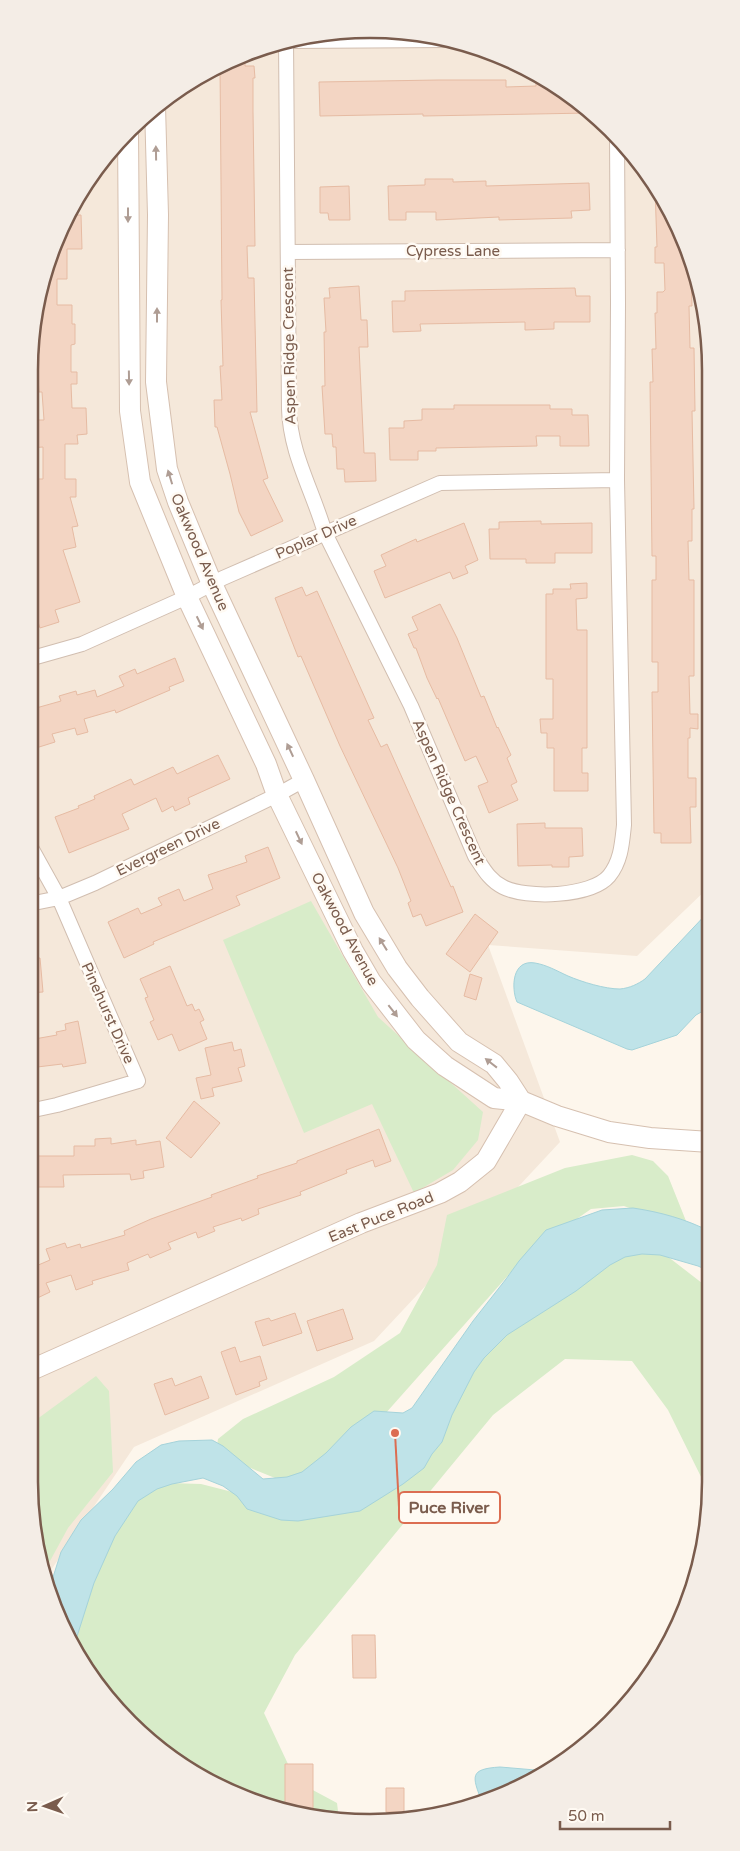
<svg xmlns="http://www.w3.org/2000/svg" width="740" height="1851" font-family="'Varela Round',sans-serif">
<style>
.residential{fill:#f5e8da}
.green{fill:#d8ecc9}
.water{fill:#bfe3e8;stroke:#a5d3da}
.building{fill:#f3d5c3;stroke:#e6bba3}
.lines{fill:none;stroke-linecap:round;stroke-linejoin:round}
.street-casing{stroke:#d1beb0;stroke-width:16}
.secondary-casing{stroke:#d6c0b0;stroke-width:22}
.street{stroke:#fff;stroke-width:14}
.secondary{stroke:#fff;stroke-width:20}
.oneway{fill:#af9d94}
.labels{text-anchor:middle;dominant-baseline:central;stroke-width:5;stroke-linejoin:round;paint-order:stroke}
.street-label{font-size:15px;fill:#7a5c4d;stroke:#fffaf3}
.rim{fill:none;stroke:#7a5c4d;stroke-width:2.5}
.leader{fill:none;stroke:#dc6d51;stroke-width:2}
.callout-dot{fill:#dc6d51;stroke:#fffaf3;stroke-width:2}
.callout{fill:#fffaf3;stroke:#dc6d51;stroke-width:2}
.callout-label{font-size:16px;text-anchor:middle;font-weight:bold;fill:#7a5c4d}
</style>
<rect width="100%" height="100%" fill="#fdf6ec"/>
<!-- residential -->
<path class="residential" d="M347 30 414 32 479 47 560 86 627 145 676 219 708 325 710 886 637 956 488 945 560 1142 374 1341 134 1447 45 1579 29 1481V370L47 261 74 200 113 145 162 99 219 64 281 40Z"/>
<!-- green -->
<path class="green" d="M311 901 378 1017 483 1112 478 1140 453 1170 414 1193 372 1104 304 1133 223 940Z
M632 1155 653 1161 668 1176 690 1231 624 1206 591 1209 528 1253 377 1423 299 1480 275 1478 216 1454 218 1439 243 1419 334 1377 400 1333 437 1265 447 1215 565 1168Z
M645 1239 711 1290V1481L709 1493 668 1410 632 1361 565 1359 493 1415 295 1655 264 1713 296 1781 337 1803 339 1819H325L261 1804 200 1777 113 1706 74 1651 64 1628 129 1494 170 1483 201 1484 311 1512 475 1356Z
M96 1376 109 1391 113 1472 68 1528 44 1572 29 1481V1425Z"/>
<!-- water -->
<path class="water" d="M710 910V1007L696 1015 677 1035 632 1050 627 1049 517 1002C511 988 512 959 535 963 547 965 557 971 568 976 582 982 605 989 620 989 630 988 638 984 645 979Z
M633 1208C660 1212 686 1219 711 1232V1272L698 1266 660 1255 642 1254 625 1257 610 1265 576 1291 507 1335 484 1358 474 1372 452 1415 442 1442 432 1454 424 1468 403 1484 360 1511 298 1521 281 1520 247 1509 237 1496 223 1486 203 1478 172 1484 157 1489 138 1501 115 1536 94 1583 73 1649 48 1593 61 1552 81 1520 113 1489 136 1462 161 1445 179 1441 212 1440 223 1446 263 1479 287 1477 302 1472 326 1453 351 1427 374 1411 403 1413 412 1408 473 1321 506 1279 519 1261 546 1230 602 1210Z
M500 1767 547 1771 501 1796 482 1802C472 1776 469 1769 500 1767Z"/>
<!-- building -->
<path class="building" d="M245 54V66H254L255 78H253V112L255 246H247L248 278H254L257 412H250L268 478 263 480 283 521 251 536 239 512 230 474 217 427H215L214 400H222L220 366H223L221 300H222L220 64Z
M438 80H506V87L536 86V80H546L560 86 590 113 423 116V114L320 116 319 82Z
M425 179H453V182L486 181V186L589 183 590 210 571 211 572 218 499 220V217L436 220V212H406V220H389L388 186 425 185Z
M349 186 350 220H329L328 213H320V187Z
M655 188 676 219 691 270 692 306H689L690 348H694L695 411H692L694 509H692V541H688L689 580H694V676H689L690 714H698V729L690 728V738H688V778H696V807H690L691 843H661V833H654L652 692H658V662H652V580H656V556H652L650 382H653L652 349H656L655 313H657V292H663L665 290 664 263H655V247H657Z
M77 196V215H81L82 249H67V279H57V305H72V324H75V344L71 345V372H77V384H71L72 408H86L87 434 77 435 78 444H65V479H76V497H70L78 526 72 527 76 547 63 550 80 602 55 610 59 622 40 628 32 603 38 601 29 574 37 571 29 535 38 532 29 497V479H43V447L29 448V420H44L42 392H39L38 378H29V370L31 353H39V330H35L47 261Z
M359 286 361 320H367L368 347H359L364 453H375L376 481 345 482 344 469H337L336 447H333L332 434H325L322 386H325L324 332H326L324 298H330L329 288Z
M575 288 576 296H590V322H554V329L525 330V322L420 324 421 331 393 332 392 301H405V291Z
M454 405H550V409H572V415H588L589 446H560V436H536L537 446 436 448V451H418V460H390L389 428H404V421L422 420V409H454Z
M541 521V524L592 523V553H555V563H526V559H490L489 529H499V522Z
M464 523 478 560 465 566 468 573 453 579 450 572 385 598 374 571 386 566 381 555 416 539 417 542Z
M587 583V598L576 599 577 630H587V748H582V773H588V791H554V748H547V733H541L540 719H553V679H546V594H553V589H571L570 584Z
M302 587 306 596 317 591 374 718 368 720 381 747 387 744 451 887 453 886 463 912 426 926 421 914 413 917 408 903 411 901 398 868 340 746 301 656 298 657 275 598Z
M440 604 457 638 481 697 484 696 497 728 498 727 511 755 507 758 517 782 511 785 518 800 489 813 478 786 488 782 476 756 465 761 438 698 437 699 427 678 416 648H414L408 634 418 630 412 617Z
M175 658 184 681 169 687 170 690 116 713 115 710 84 719 88 732 77 735 75 728 52 734 55 742 36 748 29 723V710L61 701 59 696 76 691 77 695 95 690 97 697 124 686 119 676 135 669 137 674Z
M218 755 230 779 188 798 190 804 175 811 173 806 162 812 156 798 122 814 129 829 69 853 55 817 79 808 78 806 95 799 94 796 131 779 134 785 173 767 177 774Z
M545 823V828H582L583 856 569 857V867H552V865L518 866 517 824Z
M268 847 280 878 236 896 240 905 153 942 154 944 124 958 108 922 138 908 141 914 162 905 158 898 179 889 184 901 213 889 208 875 247 862 245 856Z
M475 914 498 932 470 972 446 954Z
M40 958 43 992 29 993V959Z
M170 966 187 1006 192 1004 195 1011 199 1009 204 1020 200 1022 207 1039 179 1051 172 1034 158 1040 150 1022 154 1020 145 998 148 997 140 979Z
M470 974 482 978 476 1000 464 996Z
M78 1021 86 1063 63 1067 62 1064 29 1068V1040L57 1035 56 1032 66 1030 65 1024Z
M232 1042 234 1051 241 1049 245 1066 238 1068 242 1081 212 1088 214 1096 201 1099 196 1078 211 1075 205 1048Z
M194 1101 220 1123 191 1158 166 1138Z
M379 1129 391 1161 375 1167 373 1160 346 1170 347 1173 300 1192 301 1195 258 1209 259 1214 242 1221 241 1218 213 1227 215 1231 198 1238 196 1232 168 1243 171 1249 150 1258 148 1254 127 1263 129 1270 92 1281 93 1284 76 1290 71 1275 46 1283 50 1292 29 1302V1269L50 1260 46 1249 65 1243 67 1248 80 1244 81 1248 125 1235 124 1231 151 1219 212 1197 211 1195 258 1178 257 1176 297 1163V1161Z
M111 1138V1144L136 1140V1145L160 1141 164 1167 143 1171 144 1178 131 1180 130 1174 63 1175 64 1187H29V1156H74V1146H95V1139Z
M343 1309 353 1339 317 1351 307 1321Z
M295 1313 302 1333 263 1346 255 1322 269 1318 271 1321Z
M235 1347 240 1362 260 1356 267 1379 259 1382 260 1386 236 1395 221 1352Z
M201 1376 209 1398 165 1415 154 1384 172 1378 175 1386Z
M352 1635H375L376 1678H353Z
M285 1764H313V1813H298L285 1810Z
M386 1788H404V1812H386Z"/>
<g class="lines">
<defs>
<path id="street" d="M286 40 289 409C290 453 313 491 325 533L411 706 475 856C483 868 489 880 503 887 526 899 591 897 609 876 621 861 622 844 624 825L617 480 618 303 617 136
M286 41 450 40
M288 252 618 250
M29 659 82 644 187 597 223 578 440 483 617 480
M29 844 59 898 138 1081 57 1105 29 1111
M29 904 59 898 95 883 277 795 304 780"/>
<path id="secondary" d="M155 106 158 215 156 382 167 469 178 502 212 584 304 780 364 913 397 968 420 998 459 1042 494 1064 508 1081 521 1101
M128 131 130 411 140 482 187 597 266 764 277 795 353 951 371 982 416 1040 445 1066 494 1098 521 1101 557 1116 609 1132 650 1138 710 1142
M29 1371 361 1223 440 1193 460 1182 486 1161 521 1101"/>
</defs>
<!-- street casing -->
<use href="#street" class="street-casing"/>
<!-- secondary casing -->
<use href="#secondary" class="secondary-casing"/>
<!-- street -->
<use href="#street" class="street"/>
<!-- secondary -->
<use href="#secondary" class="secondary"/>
</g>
<!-- one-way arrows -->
<defs><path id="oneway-solid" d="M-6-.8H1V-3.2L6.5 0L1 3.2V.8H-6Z" transform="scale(1.25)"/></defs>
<g class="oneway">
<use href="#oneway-solid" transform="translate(156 153) rotate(-91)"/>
<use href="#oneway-solid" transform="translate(128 215) rotate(90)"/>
<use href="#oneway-solid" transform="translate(157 315) rotate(-90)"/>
<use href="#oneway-solid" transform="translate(129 378) rotate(89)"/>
<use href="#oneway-solid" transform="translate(170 477) rotate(-107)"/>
<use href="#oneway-solid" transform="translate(200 623) rotate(64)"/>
<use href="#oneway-solid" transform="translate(290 750) rotate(-115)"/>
<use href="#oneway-solid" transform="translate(299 838) rotate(65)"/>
<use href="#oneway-solid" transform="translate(383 944) rotate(-122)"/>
<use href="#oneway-solid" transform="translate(393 1011) rotate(52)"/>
<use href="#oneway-solid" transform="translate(491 1063) rotate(-142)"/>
</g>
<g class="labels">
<!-- street labels -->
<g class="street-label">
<text x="453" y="251">Cypress Lane</text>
<text transform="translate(289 346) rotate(-91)">Aspen Ridge Crescent</text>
<text transform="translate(316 537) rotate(-24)">Poplar Drive</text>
<text transform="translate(200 552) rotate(67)">Oakwood Avenue</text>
<text transform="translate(449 792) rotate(66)">Aspen Ridge Crescent</text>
<text transform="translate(168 847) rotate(-26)">Evergreen Drive</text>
<text transform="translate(345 929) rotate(62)">Oakwood Avenue</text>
<text transform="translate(108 1013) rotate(66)">Pinehurst Drive</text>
<text transform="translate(381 1217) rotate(-22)">East Puce Road</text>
</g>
</g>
<!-- crop -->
<path d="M0 0H740V1851H0ZM370 38H370A332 332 0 0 1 702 370V1482A332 332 0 0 1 370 1814H370A332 332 0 0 1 38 1482V370A332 332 0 0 1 370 38Z" fill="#f4ede6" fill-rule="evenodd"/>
<path class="rim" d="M370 38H370A332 332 0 0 1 702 370V1482A332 332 0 0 1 370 1814H370A332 332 0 0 1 38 1482V370A332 332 0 0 1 370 38Z"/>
<!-- callouts -->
<path class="leader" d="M395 1433L399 1507"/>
<circle class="callout-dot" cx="395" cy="1433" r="5"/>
<rect class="callout" x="399" y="1492" width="101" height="31" rx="5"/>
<g class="callout-label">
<text x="449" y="1513">Puce River</text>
</g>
<!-- north arrow -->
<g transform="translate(45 1806) rotate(268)" stroke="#fffaf3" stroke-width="4" paint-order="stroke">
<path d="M0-4L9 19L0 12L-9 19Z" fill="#7a5c4d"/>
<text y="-8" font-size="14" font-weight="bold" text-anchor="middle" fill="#7a5c4d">N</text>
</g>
<!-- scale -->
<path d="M560 1821v8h110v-8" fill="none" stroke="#7a5c4d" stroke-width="2.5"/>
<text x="568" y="1821" font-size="15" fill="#7a5c4d" stroke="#fffaf3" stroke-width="4" paint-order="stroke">50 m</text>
</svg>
